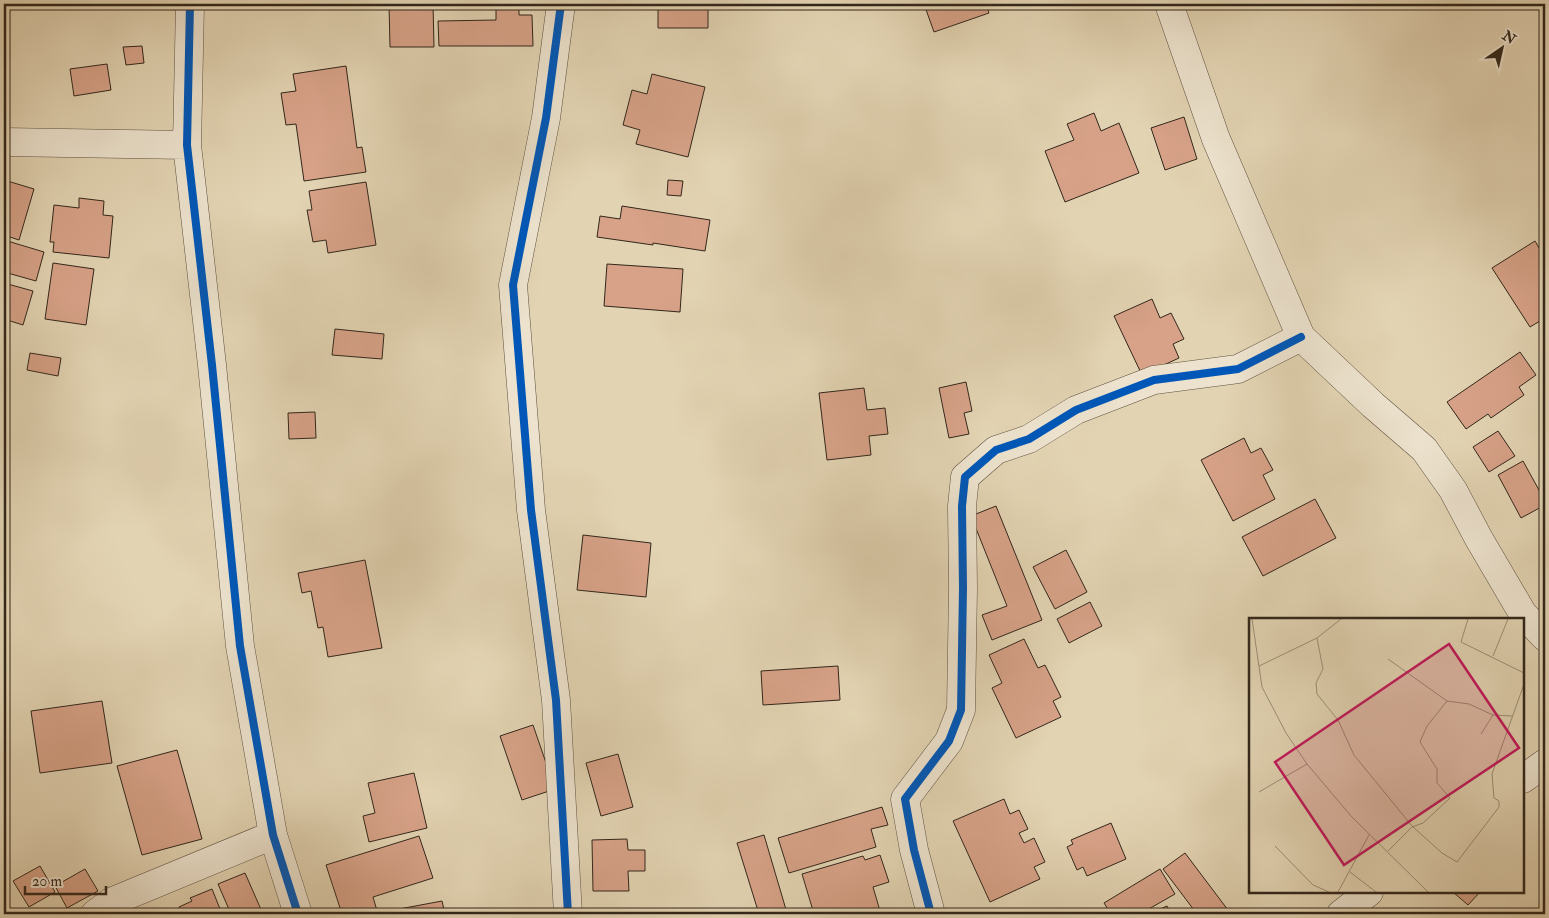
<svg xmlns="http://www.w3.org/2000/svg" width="1549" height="918" font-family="'IM FELL Double Pica',serif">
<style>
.building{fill:#d7a288;stroke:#32271b}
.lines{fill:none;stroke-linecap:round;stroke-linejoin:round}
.minor-casing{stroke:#5e5241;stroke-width:29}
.minor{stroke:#ece2cd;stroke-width:28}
.cycleway-casing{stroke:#ece2cd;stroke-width:11}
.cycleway{stroke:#0057b8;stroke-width:8}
.inset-road{fill:none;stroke:#9c8e76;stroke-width:1}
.view{fill:#c2185b;fill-opacity:0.15;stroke:#c2185b;stroke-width:2.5}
.inset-edge{fill:none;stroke:#32271b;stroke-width:2.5}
</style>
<rect width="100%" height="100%" fill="#e2d3b2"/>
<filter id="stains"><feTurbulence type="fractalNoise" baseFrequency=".004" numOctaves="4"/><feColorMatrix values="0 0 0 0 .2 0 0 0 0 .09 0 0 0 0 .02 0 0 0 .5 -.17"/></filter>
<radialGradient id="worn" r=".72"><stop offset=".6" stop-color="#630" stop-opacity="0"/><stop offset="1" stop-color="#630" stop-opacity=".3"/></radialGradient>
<!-- building -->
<path class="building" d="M389 4H433L434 47H390Z
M654 4H708V28H658V9H654Z
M924 4H986L989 13 934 32Z
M496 7H519V15H532L533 46H439L438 21 496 20Z
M142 46 144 63 126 65 123 47Z
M107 64 111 90 74 96 70 69Z
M346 66 357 148 362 147 366 172 304 181 296 124 286 125 281 93 296 91 293 74Z
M652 74 705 87 688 157 636 144 640 130 623 125 632 90 647 94Z
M1094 113 1101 131 1119 123 1139 173 1065 202 1045 151 1074 140 1067 124Z
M1184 117 1197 159 1165 170 1151 128Z
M4 180 34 189 19 240 4 235Z
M668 180 683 181 681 196 667 195Z
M366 182 376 245 328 253 326 240 313 242 307 210H312L309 191Z
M79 198 104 201 103 215 113 216 109 258 53 252 54 242H50L54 205 79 208Z
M622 206 710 220 705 251 653 243V245L597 237 600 216 620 219Z
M4 240 44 252 36 281 4 272Z
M1535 241 1545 258V318L1530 327 1492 268Z
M53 263 94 269 86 325 45 319Z
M607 264 683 269 680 312 604 306Z
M4 283 33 291 23 325 4 319Z
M1152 299 1160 318 1171 313 1184 339 1173 344 1179 358 1142 375 1114 316Z
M335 329 384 334 382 359 332 355Z
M1520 352 1536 375 1519 387 1524 395 1491 418 1488 414 1466 429 1447 402Z
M30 353 61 358 58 376 27 370Z
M966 382 972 411 964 413 969 434 949 438 939 388Z
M864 388 867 410 885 408 888 434 869 436 871 455 827 460 819 393Z
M315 412 316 438 289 439 288 413Z
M1498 431 1515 456 1489 472 1473 447Z
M1244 438 1251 453 1261 448 1273 470 1263 475 1275 499 1233 521 1201 460Z
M1523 461 1545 501V505L1521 518 1498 475Z
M1315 499 1336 538 1263 576 1242 537Z
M996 506 1042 620 992 640 982 615 1007 606 971 516Z
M583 535 651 543 646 597 577 590Z
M1066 550 1087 592 1055 609 1033 567Z
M365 560 382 648 328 657 323 627 318 628 311 591 302 593 298 573Z
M1090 602 1102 626 1069 643 1057 619Z
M1024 639 1038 668 1045 665 1061 697 1053 701 1061 717 1016 738 992 688 1002 683 989 655Z
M838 666 840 700 763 705 761 671Z
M102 701 112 763 40 773 31 711Z
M533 725 555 789 522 800 500 736Z
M177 750 202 839 142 855 117 766Z
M618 754 633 807 601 816 586 763Z
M414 773 427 828 369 842 363 816 375 813 368 783Z
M1004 799 1010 814 1019 810 1028 829 1019 833 1024 843 1034 838 1045 862 1034 867 1040 879 990 902 953 821Z
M882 807 888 825 871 829 876 847 789 873 778 838Z
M1111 823 1126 859 1087 876 1083 867 1077 870 1067 847 1073 844 1071 840Z
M764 835 787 913 783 914H759L737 843Z
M419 836 433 878 373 897 378 914H342L326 865Z
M627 839 628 850H645V871H628L629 891H593L592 840Z
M1185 853 1231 914H1197L1163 869Z
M880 855 889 882 873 887 880 911 869 914H814L802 874 863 856 865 860Z
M40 866 55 892 29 907 13 881Z
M85 869 98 891 67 908 55 886Z
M1160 869 1175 894 1140 914H1111L1104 903Z
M245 873 263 914H231L218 884Z
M212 889 222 914H182L179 907 192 901 190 898Z
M1453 892H1480L1468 905Z
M442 901 445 914H394V910Z
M1167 906 1171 914H1149Z"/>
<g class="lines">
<defs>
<path id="minor" d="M190 4 187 145 212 365 240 646 273 835 298 914
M561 4 546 118 513 285 531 510 556 700 568 914
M1169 4 1216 139 1301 337 1373 405 1424 449 1453 490 1479 539 1523 614 1545 637
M4 142 187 145
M1523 779 1545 763
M95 914 111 902 273 835
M931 914 914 850 905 799 949 741 961 710 963 588 962 506 965 477 996 450 1029 439 1076 410 1154 380 1238 369 1301 337
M1341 914 1369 892"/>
</defs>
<!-- minor casing -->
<use href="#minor" class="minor-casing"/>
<!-- minor -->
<use href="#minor" class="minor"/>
<defs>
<path id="cycleway" d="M190 4 187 145 212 365 240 646 273 835 298 914
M561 4 546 118 513 285 531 510 556 700 568 914
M931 914 914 850 905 799 949 741 961 710 963 588 962 506 965 477 996 450 1029 439 1076 410 1154 380 1238 369 1301 337"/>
</defs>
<!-- cycleway casing -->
<use href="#cycleway" class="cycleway-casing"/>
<!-- cycleway -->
<use href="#cycleway" class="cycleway"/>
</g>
<!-- overview -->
<g transform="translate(1249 618)">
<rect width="275" height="275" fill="#e2d3b2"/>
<path class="inset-road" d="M3 1 13 69 37 115 58 146 102 198 179 274M219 1 212 24 275 55M68 20 74 51 67 65 68 76 89 102 105 137 163 208 193 235 208 244 250 189V183L245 180 243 156 275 66M244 38 259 1M139 41 198 83 220 86 244 97 263 98M10 48 68 20 92 1M232 116 244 97M10 174 58 146M26 228 64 267 80 274M139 233 163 209 174 205 201 180 188 165V151L171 124 178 108 198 83M101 254 127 274M89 274 120 217"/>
<path class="view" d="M200 26 270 130 95 247 26 144Z"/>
<rect width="275" height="275" class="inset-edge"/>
</g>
<!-- margin -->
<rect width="1549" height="918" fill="none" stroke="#e2d3b2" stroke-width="20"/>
<rect x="5" y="5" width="1539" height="908" fill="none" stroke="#32271b" stroke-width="2.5"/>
<rect x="10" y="10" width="1529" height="898" fill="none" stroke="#32271b"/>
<!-- north arrow -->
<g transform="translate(1502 48) rotate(34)" stroke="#ece2cd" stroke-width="4" paint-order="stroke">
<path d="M0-4L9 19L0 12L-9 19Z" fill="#32271b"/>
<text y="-8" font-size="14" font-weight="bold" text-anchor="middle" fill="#32271b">N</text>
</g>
<!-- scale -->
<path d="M25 886v8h81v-8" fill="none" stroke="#32271b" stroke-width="2.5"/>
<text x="32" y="886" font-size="15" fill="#32271b" stroke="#ece2cd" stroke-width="4" paint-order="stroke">20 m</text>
<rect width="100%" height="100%" filter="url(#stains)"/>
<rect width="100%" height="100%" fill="url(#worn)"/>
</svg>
